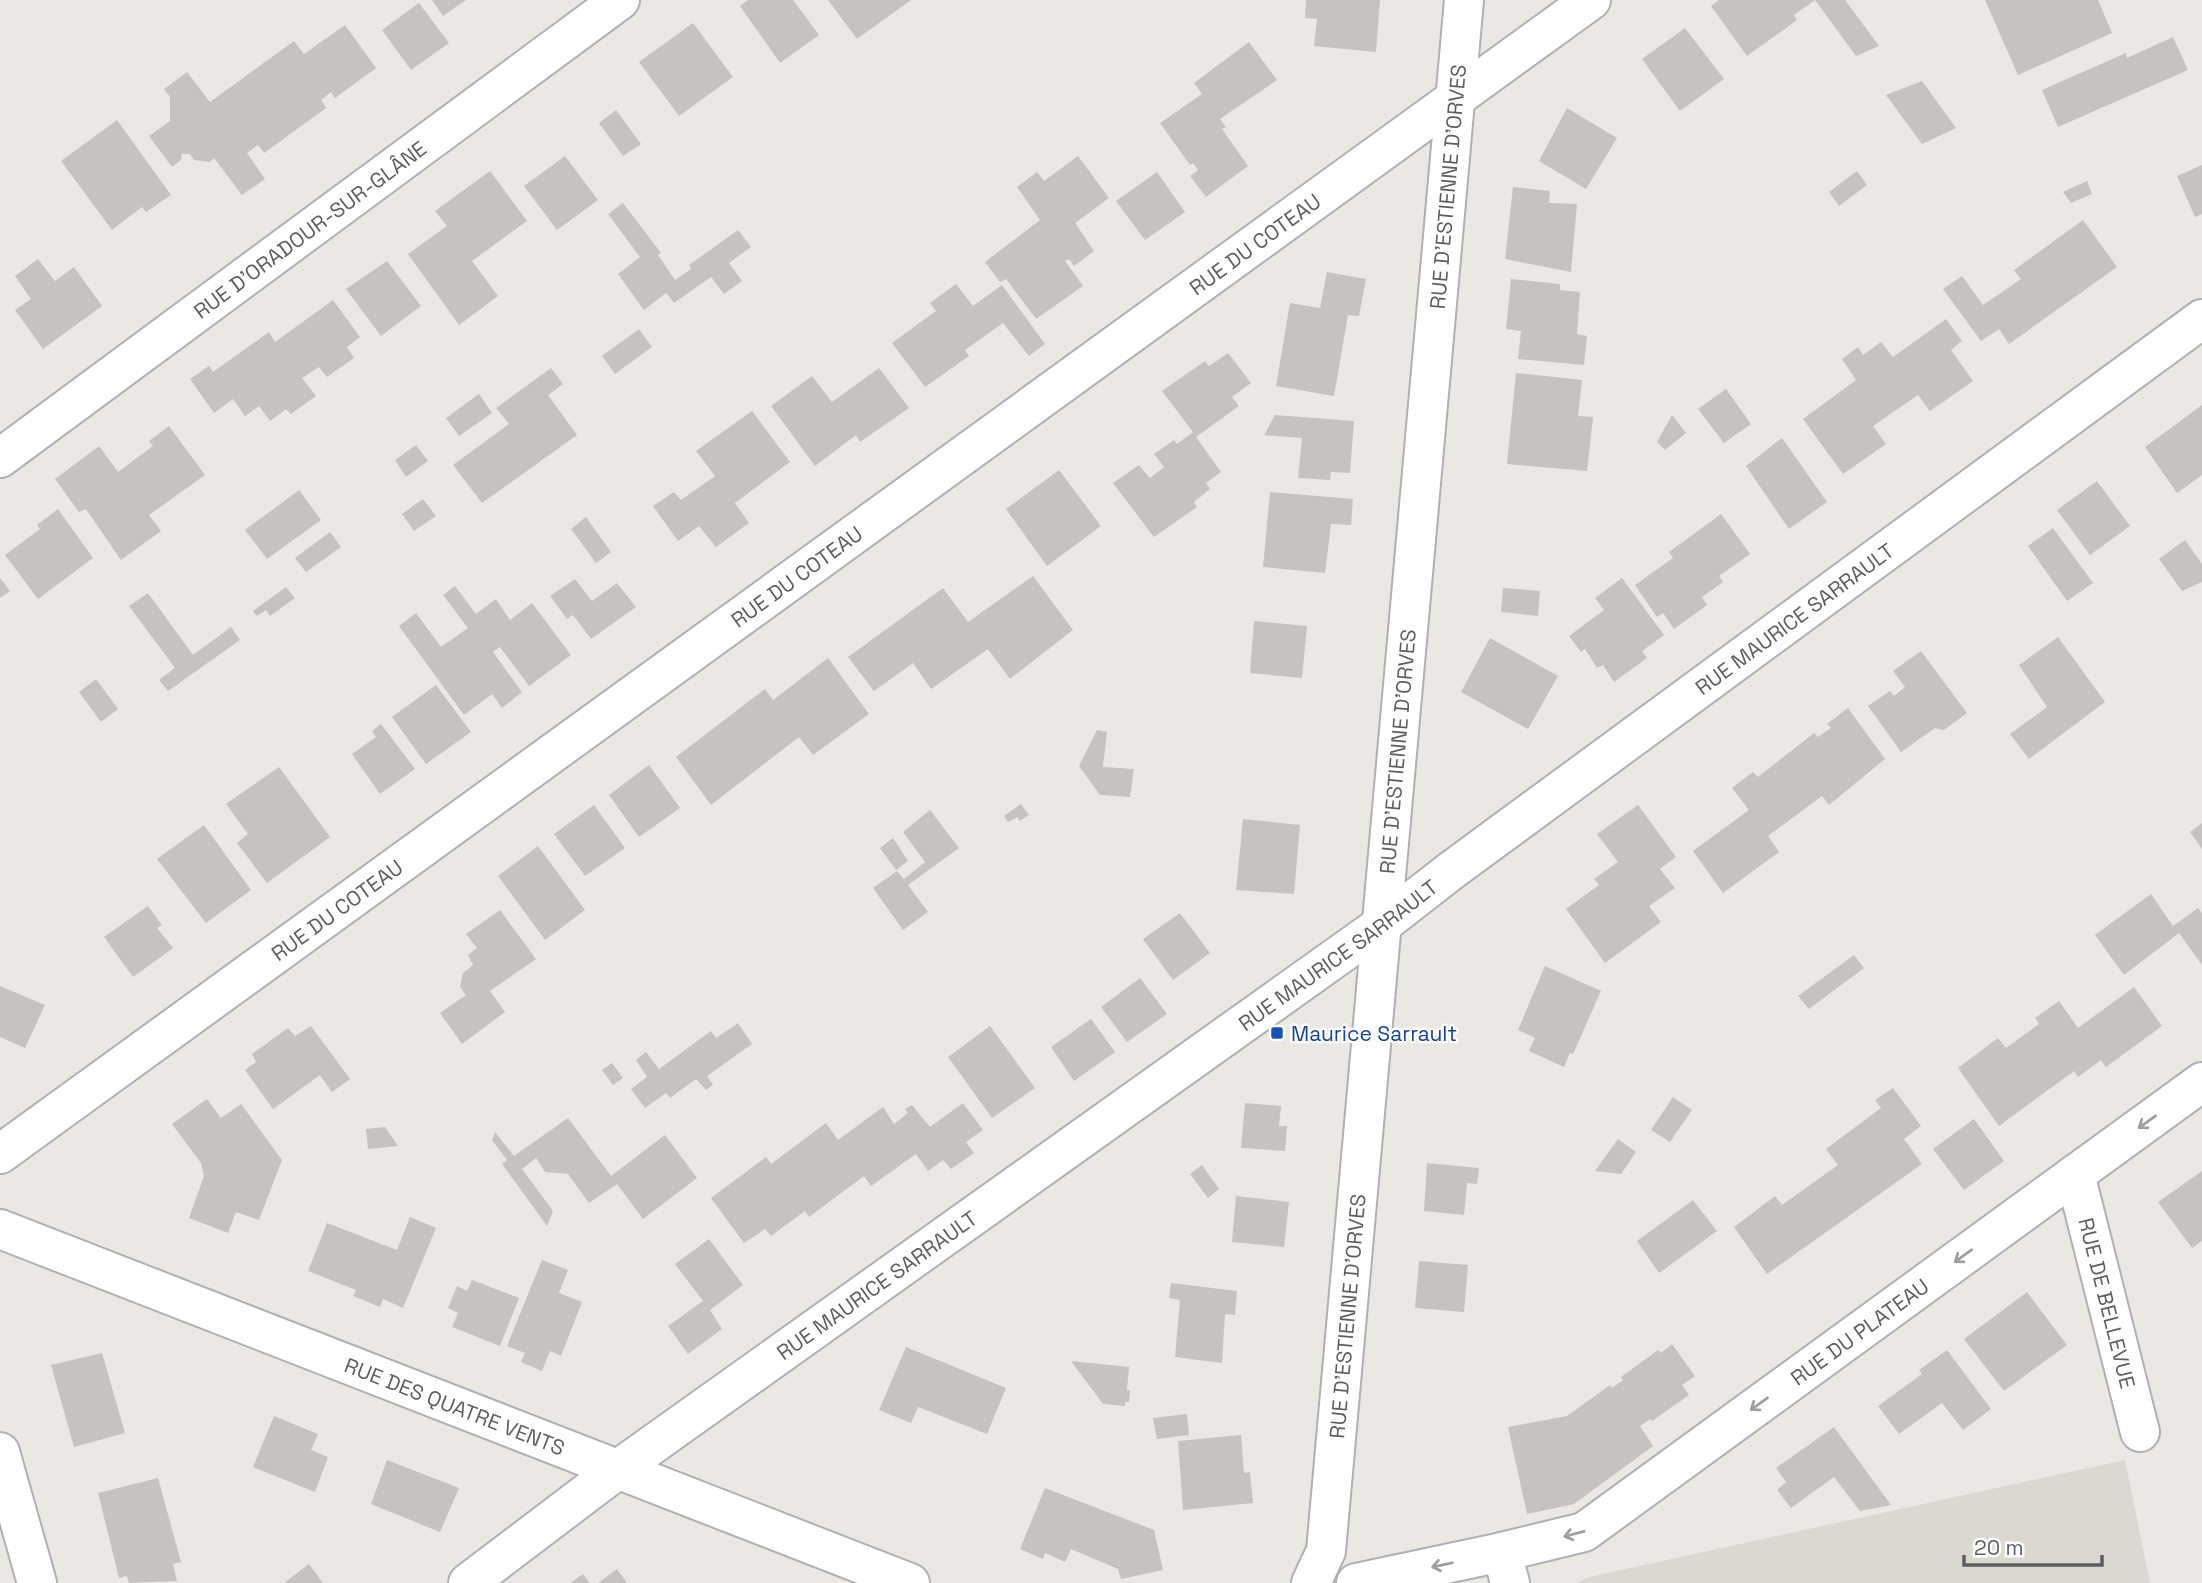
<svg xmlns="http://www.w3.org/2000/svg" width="2202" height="1583" font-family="'Space Grotesk',sans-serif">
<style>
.education{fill:#dbd7d1}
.building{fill:#c7c2bf}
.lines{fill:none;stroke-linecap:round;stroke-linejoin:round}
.minor-casing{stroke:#aeb1b3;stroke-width:42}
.minor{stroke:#fff;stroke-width:38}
.oneway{stroke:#9d9fa0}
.transit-dot{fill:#1a4fb4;stroke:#fff;stroke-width:2.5}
.labels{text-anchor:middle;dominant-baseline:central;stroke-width:5;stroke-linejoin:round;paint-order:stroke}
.street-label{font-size:21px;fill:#5b5f61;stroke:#fff}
.transit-label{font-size:21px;fill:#164399;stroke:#fff;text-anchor:start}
</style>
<rect width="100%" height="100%" fill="#ebe7e2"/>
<!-- education -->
<path class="education" d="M2125 1460 2150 1583H1576L1589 1577Z"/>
<!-- building -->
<path class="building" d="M432 0H466L443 16Z
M748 0H793L819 35 780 63 740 6Z
M828 0H911L857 39Z
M1306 0H1380L1376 52 1314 46 1317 19 1305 18Z
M1719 0H1815L1794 15 1797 20 1747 56 1711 6Z
M1815 0H1845L1879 46 1856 56Z
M1985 0H2098L2112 33 2018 75Z
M419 3 449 43 411 70 382 30Z
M693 23 733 77 679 116 639 62Z
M345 25 376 68 335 98 331 92 321 100 326 108 264 153 258 145 247 153 265 179 242 195 214 158 210 162 194 160 190 154H182L181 160 172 167 149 136 170 121V97L164 89 187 72 210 102 294 41 304 54Z
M1685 28 1724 79 1680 111 1642 59Z
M2173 37 2188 70 2058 127 2042 90 2126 53 2127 58Z
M1249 42 1277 80 1220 119 1226 127 1222 129 1248 166 1206 197 1190 176 1198 170 1193 163 1190 165 1160 123 1202 94 1194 83Z
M1922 81 1956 128 1922 144 1886 95Z
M1567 108 1617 138 1586 189 1539 161Z
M616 110 641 144 623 156 599 123Z
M117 120 171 195 146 212 142 207 112 230 61 161Z
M565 156 598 200 557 230 524 186Z
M1078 156 1109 198 1075 223 1094 251 1074 266 1069 259 1065 261 1083 286 1036 319 1006 279 1000 282 985 262 1040 220 1017 187 1037 172 1044 181Z
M2202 165V214L2195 217 2177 176Z
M490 171 527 221 472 261 498 296 459 325 408 254 447 226 435 211Z
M1857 171 1867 185 1839 206 1829 192Z
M1157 172 1185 212 1145 240 1116 201Z
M2087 181 2092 194 2071 203 2063 192Z
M1513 187 1550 191 1549 203 1577 204 1571 272 1505 259Z
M623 203 661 253 658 255 675 280 691 269 689 265 738 230 751 247 729 263 742 281 724 294 711 277 674 303 666 293 644 310 618 274 640 257 608 214Z
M2083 220 2117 267 2009 344 1999 329 1981 341 1943 289 1962 276 1983 305 2021 279 2014 270Z
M38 259 55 281 74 267 102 306 43 349 15 310 31 299 15 276Z
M387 261 421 306 381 336 346 289Z
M1327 272 1366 279 1359 316 1348 315 1334 396 1276 386 1290 303 1320 308Z
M1511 279 1560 284V290L1580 292 1577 334 1587 336 1584 365 1518 359 1521 331 1506 329Z
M956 284 973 306 1002 285 1045 344 1029 356 1003 323 965 350 969 356 925 387 892 343 936 311 930 303Z
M333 300 360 337 347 347 354 358 327 377 319 367 302 378 316 396 291 414 286 409 270 421 259 406 245 416 233 399 214 413 190 379 209 366 213 372 269 332 275 342Z
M1946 319 1962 341 1951 350 1973 381 1930 411 1918 395 1873 426 1886 444 1843 474 1803 419 1856 380 1842 359 1858 347 1863 355 1881 342 1893 357Z
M639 329 652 347 615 374 602 356Z
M1228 353 1251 383 1232 397 1239 406 1196 437 1221 472 1206 483 1210 489 1194 502 1197 507 1154 537 1113 483 1139 465 1150 478 1164 467 1154 454 1174 440 1177 444 1193 432 1162 391 1205 361 1209 366Z
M551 368 563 384 548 395 577 435 482 503 453 465 509 424 496 408Z
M879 368 909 408 860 442 856 435 815 466 771 406 812 376 832 402Z
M1516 373 1582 380 1578 416 1593 417 1587 471 1507 464Z
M1726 389 1751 424 1724 443 1698 409Z
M479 394 492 413 459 436 446 418Z
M2202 405V475L2177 493 2145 447Z
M752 411 790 462 735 503 749 523 716 547 699 526 678 541 653 506 674 492 681 500 715 476 696 451Z
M1275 415 1354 421 1350 473 1331 472 1330 480 1298 478 1302 438 1264 435Z
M1672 415 1686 433 1665 450 1657 442Z
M169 426 205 475 149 515 161 531 121 560 86 509 79 512 55 479 99 446 118 472 153 446 149 441Z
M1782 438 1827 502 1789 529 1746 466Z
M416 445 428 461 406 477 395 460Z
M1059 470 1101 526 1047 566 1006 509Z
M2097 481 2130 526 2090 555 2057 510Z
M299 490 321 520 267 559 245 530Z
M1270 492 1353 499 1351 525 1331 524 1325 573 1263 567Z
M423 499 436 516 414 531 402 514Z
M58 509 93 558 38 599 5 555 40 529 37 525Z
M1721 514 1750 554 1719 576 1723 582 1702 597 1707 605 1674 629 1663 613 1657 617 1635 585 1673 558 1669 552Z
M586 517 611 552 596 563 571 529Z
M2053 528 2093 583 2067 601 2028 546Z
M330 532 341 547 306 572 295 558Z
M2185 540 2202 564V582L2182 591 2159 559Z
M1033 576 1073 630 1010 679 988 649 931 689 913 663 874 691 848 657 943 588 968 622Z
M0 578 10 591 0 598Z
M1622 578 1664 635 1642 651 1647 658 1614 682 1603 665 1597 668 1585 649 1581 652 1569 636 1604 610 1595 598Z
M575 579 592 601 617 583 636 607 591 639 573 615 567 619 550 596Z
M455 586 476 614 496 599 510 620 532 603 571 655 529 686 500 647 493 652 522 692 502 708 492 694 464 715 399 626 416 613 441 647 468 628 443 595Z
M286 587 295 598 270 616 266 610 257 616 253 611Z
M1503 588 1540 591 1538 616 1501 612Z
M148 593 193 655 231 627 240 640 168 691 159 680 175 668 129 606Z
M1254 621 1307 626 1302 678 1250 673Z
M2058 637 2105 702 2029 759 2010 734 2047 707 2019 665Z
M1490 638 1558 676 1528 729 1461 692Z
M1921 651 1967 713 1944 730 1935 728 1901 752 1868 706 1890 691 1894 696 1905 687 1893 671Z
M828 658 869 714 813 755 799 737 711 805 676 757 765 689 773 700Z
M96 679 118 709 101 722 79 692Z
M436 685 471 732 426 764 392 717Z
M1848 708 1885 759 1829 805 1822 796 1768 836 1779 852 1723 893 1693 851 1749 810 1732 788 1753 772 1758 777 1814 733 1818 737 1831 728 1827 724Z
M381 724 415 769 380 794 352 754 376 737 372 731Z
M1097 730 1107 732 1103 767 1134 769 1130 797 1100 795 1079 766Z
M649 765 680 808 639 837 609 795Z
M279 767 330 837 267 883 237 843 248 834 226 804Z
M1021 804 1029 815 1020 821 1017 817 1008 822 1004 816Z
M594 805 625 848 585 876 554 834Z
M1638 805 1676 857 1660 869 1675 888 1649 906 1661 922 1605 963 1566 909 1599 885 1594 879 1618 862 1597 834Z
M930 810 959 848 908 885 928 912 903 930 873 888 897 871 904 879 925 862 903 832Z
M1243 819 1300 825 1294 894 1236 890Z
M2202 823V849L2190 832Z
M204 825 251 890 206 923 157 859Z
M893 838 908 861 896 870 880 848Z
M538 846 585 910 545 940 498 876Z
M2151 894 2173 926 2198 908 2202 913V965L2179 933 2124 975 2095 935Z
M148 906 162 925 157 928 173 948 133 977 104 937Z
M500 910 536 959 490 991 505 1012 462 1044 440 1013 466 995 460 987 463 973 473 965 468 955 477 948 466 934Z
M1180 913 1210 953 1173 980 1143 939Z
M1854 955 1864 968 1809 1009 1798 996Z
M1545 966 1601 991 1573 1054 1570 1053 1564 1067 1529 1051 1535 1038 1518 1030Z
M1140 978 1167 1014 1127 1042 1101 1007Z
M0 986 45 1005 25 1048 0 1037Z
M2134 987 2162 1026 2106 1067 2101 1060 2078 1077 2074 1071 1999 1126 1958 1068 1998 1038 2006 1048 2039 1024 2035 1018 2059 1001 2078 1028Z
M1091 1019 1115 1052 1074 1081 1051 1047Z
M738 1023 752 1044 707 1076 713 1085 706 1090 696 1079 670 1098 666 1093 645 1108 631 1089 647 1077 636 1060 646 1052 659 1069 711 1031 716 1038Z
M311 1026 350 1079 332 1092 320 1075 273 1109 245 1070 256 1062 252 1054 288 1028 295 1036Z
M990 1026 1035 1088 992 1118 948 1057Z
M612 1063 623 1078 613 1085 602 1070Z
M1893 1088 1921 1126 1904 1139 1922 1164 1767 1274 1734 1227 1775 1196 1782 1205 1838 1165 1826 1149 1881 1108 1875 1100Z
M1673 1097 1692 1110 1670 1142 1651 1130Z
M207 1099 221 1118 241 1104 282 1160 259 1220 236 1212 228 1233 189 1218 204 1176 201 1163 172 1124Z
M963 1103 983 1130 966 1142 974 1153 951 1169 943 1160 928 1171 916 1154 871 1186 864 1176 809 1217 805 1211 771 1236 765 1229 744 1243 711 1198 766 1157 771 1164 826 1123 838 1140 883 1107 894 1124 908 1113 905 1109 912 1105 930 1127Z
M1245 1103 1281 1106 1279 1126H1287L1285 1151 1241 1148Z
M568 1118 611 1176 665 1135 697 1178 643 1219 617 1184 589 1203 568 1174 545 1172 536 1158 522 1169 553 1211 547 1226 502 1164 507 1160 492 1140 495 1132 514 1156Z
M1974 1119 2004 1161 1964 1190 1933 1149Z
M385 1127 398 1146 368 1149 366 1129Z
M1618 1139 1636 1152 1621 1174 1595 1171Z
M1427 1163 1479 1168 1477 1184 1467 1183 1464 1215 1424 1211Z
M1202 1165 1219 1189 1208 1198 1190 1174Z
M2202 1171V1241L2192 1248 2158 1202Z
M1236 1196 1289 1202 1284 1247 1232 1242Z
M1693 1200 1717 1231 1659 1273 1637 1241Z
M410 1217 436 1228 403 1308 383 1299 380 1307 353 1296 356 1290 308 1271 327 1223 397 1250Z
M709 1239 743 1285 710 1310 722 1329 688 1354 668 1326 703 1301 675 1264Z
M542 1260 568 1270 559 1293 582 1302 561 1356 550 1351 542 1371 521 1362 525 1353 507 1346Z
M1419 1261 1468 1265 1464 1312 1415 1308Z
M472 1280 519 1298 500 1346 452 1327 458 1313 448 1308 457 1286 467 1291Z
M1171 1283 1237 1291 1235 1315 1225 1314 1222 1363 1175 1357 1180 1300 1169 1298Z
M2027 1292 2067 1345 2004 1391 1964 1339Z
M1672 1344 1695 1376 1682 1385 1689 1395 1652 1421 1650 1419 1640 1426 1653 1446 1574 1504 1527 1514 1508 1427 1567 1416 1610 1385 1612 1388 1623 1380 1621 1377 1658 1350 1661 1353Z
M906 1347 1006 1388 987 1434 918 1407 911 1423 879 1410Z
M1947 1350 1991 1409 1963 1430 1942 1403 1899 1434 1878 1406 1922 1374 1919 1370Z
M102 1353 125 1433 74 1447 51 1365Z
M1071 1361 1129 1367 1127 1390H1130L1129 1402H1125V1406L1103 1404Z
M1187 1414 1189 1435 1157 1439 1153 1418Z
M274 1416 318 1434 311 1450 328 1457 315 1492 253 1467Z
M1834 1427 1891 1505 1860 1511 1834 1477 1791 1508 1777 1490 1786 1482 1776 1468Z
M1241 1435 1244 1473 1250 1472 1253 1503 1183 1510 1178 1441Z
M387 1460 459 1488 440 1532 371 1504Z
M158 1478 181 1562 173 1564 177 1581 129 1583 127 1576 119 1578 98 1493Z
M1045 1488 1154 1530 1163 1570 1121 1579 1118 1569 1071 1549 1065 1562 1045 1553 1043 1559 1020 1549Z
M309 1564 323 1583H284Z
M617 1569 627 1583H598Z
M583 1574 590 1583H570Z"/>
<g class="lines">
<defs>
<g id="minor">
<path id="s1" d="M0 458 620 0"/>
<path id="s2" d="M0 1154 1591 0"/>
<path id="s3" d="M2075 1174 2140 1432"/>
<path id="s4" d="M0 1229 910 1583"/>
<path d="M0 1452 37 1583"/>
<path id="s5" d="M1502 1552 1584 1532 2202 1082"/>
<path id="s6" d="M468 1583 617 1470 1380 926 1452 870 2202 319"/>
<path id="s7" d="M1311 1583 1326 1551 1464 0"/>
<path d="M1356 1583 1502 1552 1510 1583"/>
</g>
</defs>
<!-- minor casing -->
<use href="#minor" class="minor-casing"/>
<!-- minor -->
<use href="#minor" class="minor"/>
</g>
<!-- one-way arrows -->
<defs><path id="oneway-shaft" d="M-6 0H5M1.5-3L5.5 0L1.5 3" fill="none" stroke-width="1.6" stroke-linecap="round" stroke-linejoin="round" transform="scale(1.75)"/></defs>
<g class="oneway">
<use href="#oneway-shaft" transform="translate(2147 1122) rotate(144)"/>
<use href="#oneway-shaft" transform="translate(1963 1256) rotate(144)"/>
<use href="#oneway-shaft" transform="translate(1759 1404) rotate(144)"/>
<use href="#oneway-shaft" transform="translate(1574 1534) rotate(165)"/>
<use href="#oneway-shaft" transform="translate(1442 1565) rotate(168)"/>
</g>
<!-- markers -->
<rect class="transit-dot" x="1270" y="1026" width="14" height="14" rx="3.5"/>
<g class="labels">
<!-- street labels -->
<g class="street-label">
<text stroke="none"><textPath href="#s7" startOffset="1405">RUE D'ESTIENNE D'ORVES</textPath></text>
<text stroke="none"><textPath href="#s1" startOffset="385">RUE D'ORADOUR-SUR-GLÂNE</textPath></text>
<text stroke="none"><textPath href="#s2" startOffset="1550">RUE DU COTEAU</textPath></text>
<text stroke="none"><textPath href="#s2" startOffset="984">RUE DU COTEAU</textPath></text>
<text stroke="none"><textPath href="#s6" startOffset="1640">RUE MAURICE SARRAULT</textPath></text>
<text stroke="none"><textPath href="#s7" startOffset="838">RUE D'ESTIENNE D'ORVES</textPath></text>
<text stroke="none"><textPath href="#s2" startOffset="416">RUE DU COTEAU</textPath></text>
<text stroke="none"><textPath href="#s6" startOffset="1073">RUE MAURICE SARRAULT</textPath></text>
<text stroke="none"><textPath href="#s6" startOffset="506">RUE MAURICE SARRAULT</textPath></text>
<text stroke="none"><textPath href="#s3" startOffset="133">RUE DE BELLEVUE</textPath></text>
<text stroke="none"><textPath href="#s7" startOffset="271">RUE D'ESTIENNE D'ORVES</textPath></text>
<text stroke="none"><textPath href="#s5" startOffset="425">RUE DU PLATEAU</textPath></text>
<text stroke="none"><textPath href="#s4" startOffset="488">RUE DES QUATRE VENTS</textPath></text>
</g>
<!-- transit labels -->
<g class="transit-label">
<text x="1291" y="1033">Maurice Sarrault</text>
</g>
</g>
<!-- scale -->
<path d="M1964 1555v10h138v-10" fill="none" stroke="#5b5f61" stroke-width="3.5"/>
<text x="1974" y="1555" font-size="21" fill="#5b5f61" stroke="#ffffff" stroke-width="5" paint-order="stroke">20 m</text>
</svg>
